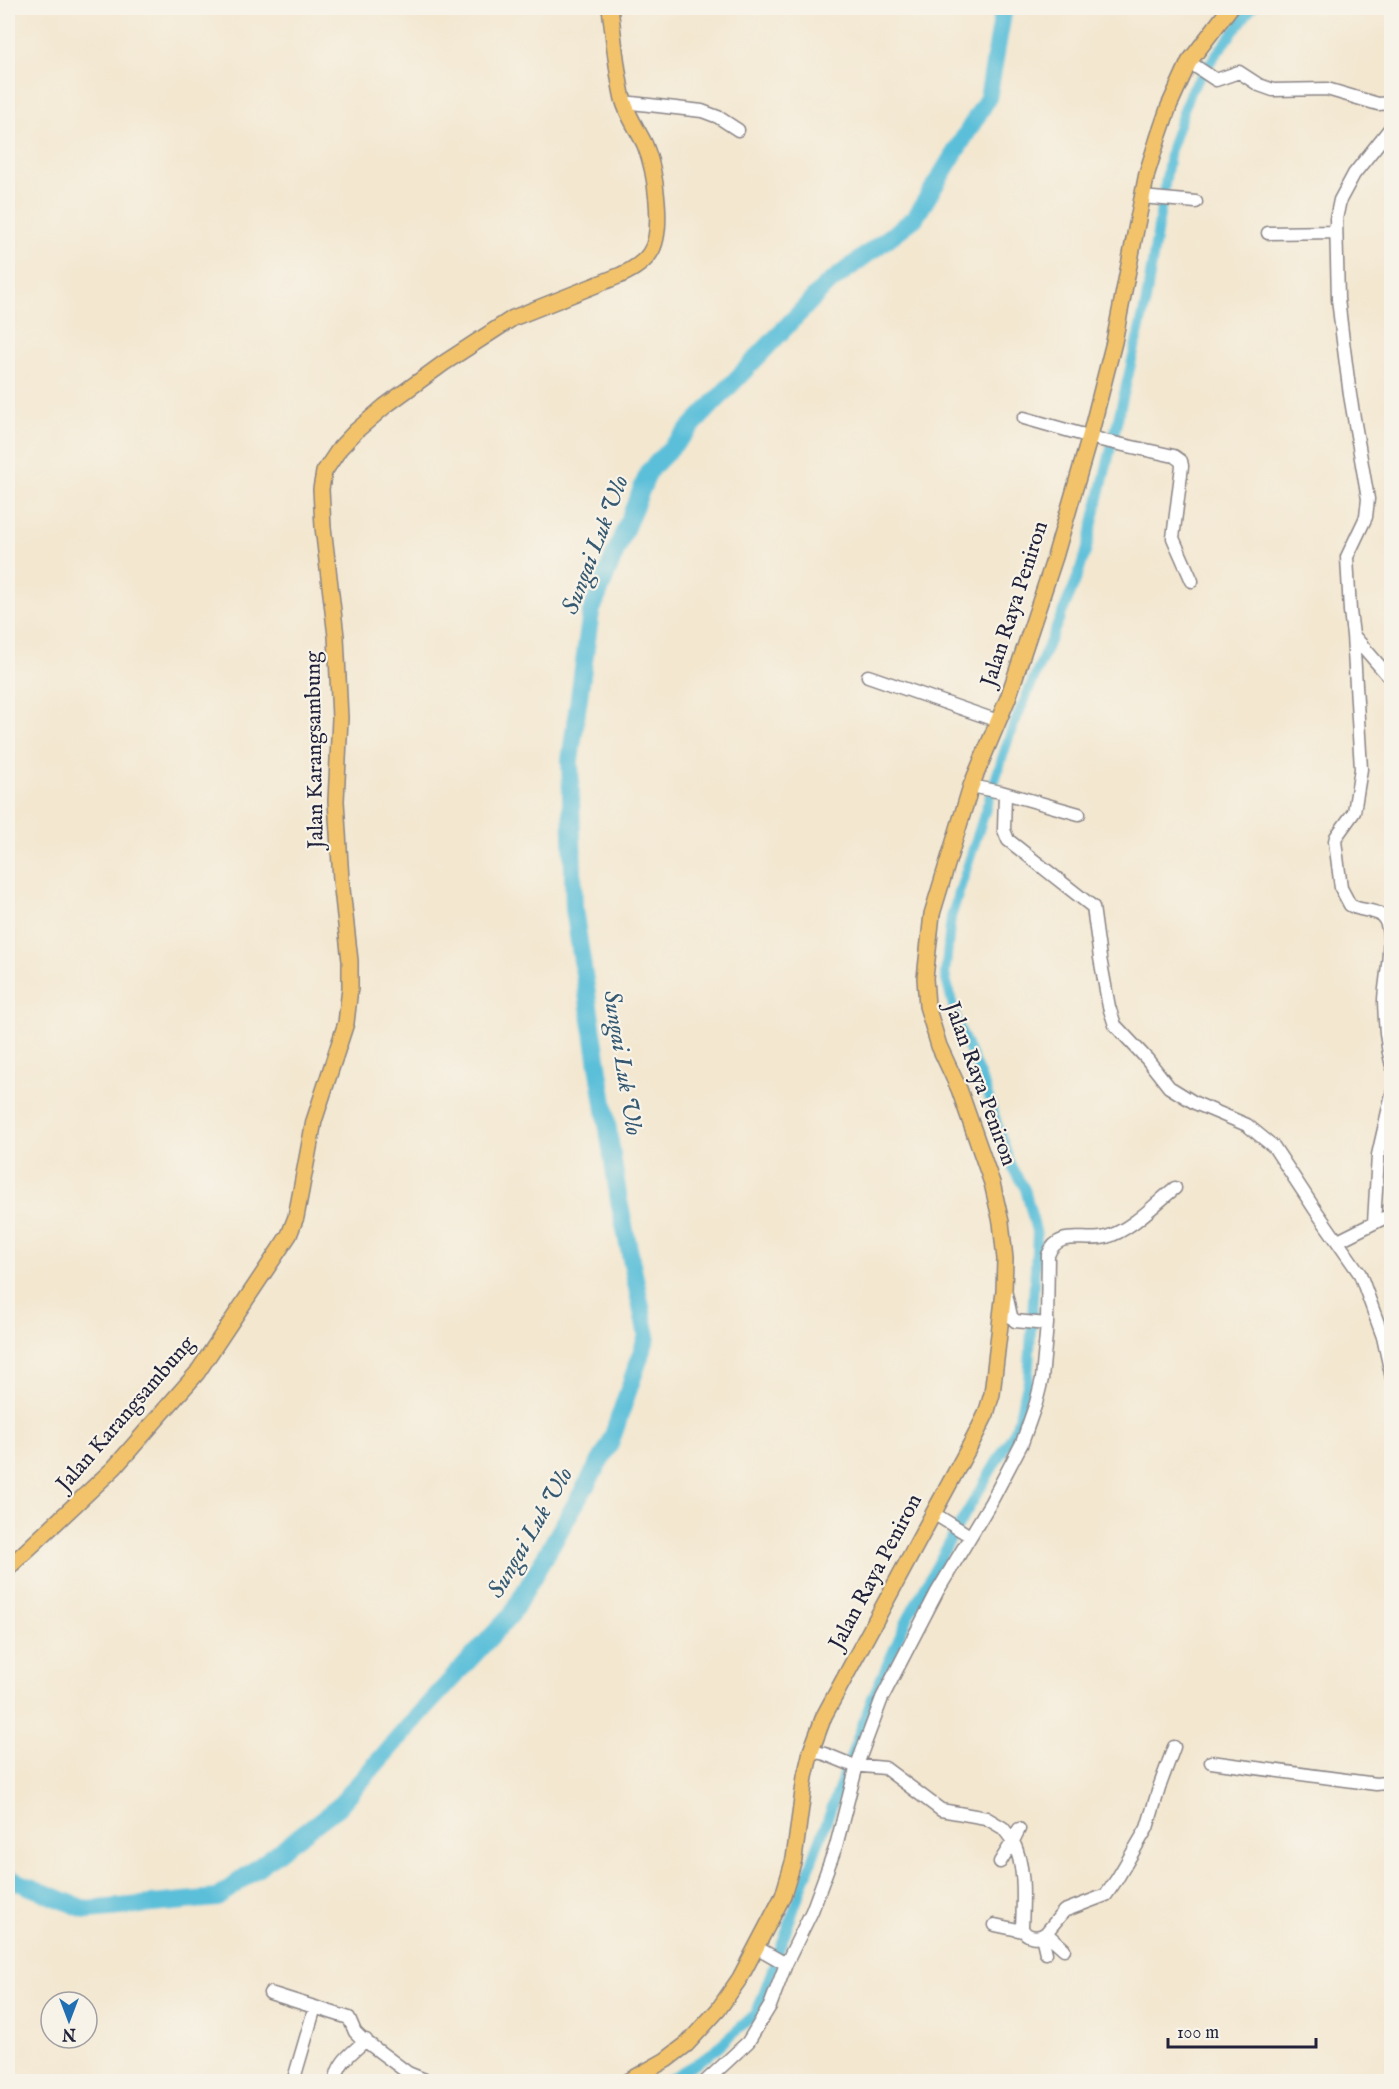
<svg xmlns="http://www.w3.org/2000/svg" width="1399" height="2089" font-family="'IM FELL English',serif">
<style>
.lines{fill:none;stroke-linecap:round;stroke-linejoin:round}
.canal{stroke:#5bbfd9;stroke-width:10}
.river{stroke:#5bbfd9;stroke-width:18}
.minor-casing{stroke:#8a8486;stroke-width:15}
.major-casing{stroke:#8a8486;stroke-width:18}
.minor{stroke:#fff;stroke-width:12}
.major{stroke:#f2c36a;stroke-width:15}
.labels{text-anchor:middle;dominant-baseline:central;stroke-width:4.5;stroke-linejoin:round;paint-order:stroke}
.street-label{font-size:22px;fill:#22223b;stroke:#f7f3e8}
.water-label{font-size:24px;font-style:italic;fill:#365972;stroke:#f7f3e8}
</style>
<rect width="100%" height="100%" fill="#f7f3e8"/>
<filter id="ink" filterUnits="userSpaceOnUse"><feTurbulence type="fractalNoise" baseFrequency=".0167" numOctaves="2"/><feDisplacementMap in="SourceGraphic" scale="12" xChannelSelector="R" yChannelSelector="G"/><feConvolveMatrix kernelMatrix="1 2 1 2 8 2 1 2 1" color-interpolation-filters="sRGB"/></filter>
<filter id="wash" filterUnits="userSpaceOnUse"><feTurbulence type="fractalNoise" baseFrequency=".008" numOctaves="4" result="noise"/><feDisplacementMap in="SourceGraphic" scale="24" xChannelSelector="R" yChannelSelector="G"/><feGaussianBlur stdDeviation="1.35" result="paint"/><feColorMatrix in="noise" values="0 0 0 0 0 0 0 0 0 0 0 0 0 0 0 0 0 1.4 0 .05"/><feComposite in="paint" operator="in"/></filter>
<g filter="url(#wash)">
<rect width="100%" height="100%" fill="#f3e7d0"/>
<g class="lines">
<!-- canal -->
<path class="canal" d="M664 2082 708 2056 756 2013 872 1698 908 1617 952 1537 1015 1430 1028 1381 1037 1235 1025 1189 1011 1166 985 1087 957 1022 945 975 951 917 1010 734 1075 583 1086 552 1145 306 1171 148 1190 92 1214 57 1252 8"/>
<!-- river -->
<path class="river" d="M8 1878 87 1910 217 1898 338 1807 424 1709 511 1615 610 1444 647 1336 619 1201 574 909 570 761 591 612 649 471 825 286 915 218 988 98 1004 8"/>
</g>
</g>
<g filter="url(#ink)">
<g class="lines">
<defs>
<path id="minor" d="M1189 62 1216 80 1239 72 1259 85 1273 90 1327 89 1378 104 1392 103
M623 102 702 111 718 117 738 130
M1392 126 1354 174 1340 200 1336 219 1338 299 1343 341 1350 395 1368 499 1366 517 1347 557 1350 611 1353 635 1390 678 1392 684
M1142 197 1196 202
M1268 233 1336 232
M1024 418 1105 441 1174 456 1181 461 1182 466 1173 538 1192 581
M1353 635 1361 769 1354 812 1336 837 1335 841 1341 888 1350 905C1359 911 1372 909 1381 915 1398 929 1384 982 1384 1001 1385 1024 1386 1044 1392 1066
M868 676 998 721
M971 786 1001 792 1079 814
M1005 794 1004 830 1008 840 1093 907 1100 958 1109 1007 1115 1025 1147 1059 1169 1087 1195 1103 1247 1125 1274 1147 1314 1208 1360 1274 1383 1337 1392 1378
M1374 1223 1378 1155 1392 1094
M1338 1241 1392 1214
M1006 1294 1011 1316 1015 1321 1047 1324
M933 1513 970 1536
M811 1751 825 1754 852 1765 885 1768 941 1810 986 1818 1003 1828 1013 1841 1019 1829
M1211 1762 1376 1784 1385 1783 1392 1779
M1000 1862 1013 1841C1026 1868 1023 1899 1022 1928 1026 1938 1038 1939 1046 1933L1064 1911 1106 1895 1117 1879 1147 1828 1160 1785 1174 1747
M995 1925 1023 1931
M1046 1933 1064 1949
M1042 1936 1046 1953
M756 1947 786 1964
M270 1993 349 2018 355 2032 360 2037 408 2073 430 2082
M293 2082 315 2007
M336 2082C336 2063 353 2052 366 2040
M705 2082 748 2042 770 2006 786 1964 812 1911 836 1846 857 1765 882 1698 937 1592 991 1502 1022 1443 1036 1403 1042 1379 1047 1324 1048 1255C1059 1228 1084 1243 1106 1237 1130 1231 1156 1203 1175 1188"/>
<path id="major" d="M8 1568 114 1468 197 1373 289 1235 296 1217 314 1121 346 1023 350 988V961L341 880 336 801 340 718 336 636 323 527 321 489 324 472 340 448 356 431 385 406 444 363 513 318 621 275C632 270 643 264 650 253 665 231 655 169 645 145 638 130 627 115 623 99 616 69 614 38 610 8
M627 2082 666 2060 687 2044 718 2010 740 1978 783 1896 794 1859 805 1777 811 1751 824 1716 974 1438 986 1414 992 1394 1004 1291 1005 1259 1001 1222 992 1183 959 1089 939 1046 927 1006 925 978 932 914 971 786 1008 698 1055 557 1090 436 1114 342 1147 173 1159 135 1169 106 1189 62 1230 8"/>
</defs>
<!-- minor casing -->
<use href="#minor" class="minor-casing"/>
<!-- major casing -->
<use href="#major" class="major-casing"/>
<!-- minor -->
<use href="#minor" class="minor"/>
<!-- major -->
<use href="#major" class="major"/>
</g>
</g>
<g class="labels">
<!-- street labels -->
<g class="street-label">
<text transform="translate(1015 604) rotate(-72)">Jalan Raya Peniron</text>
<text transform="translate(315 750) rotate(-91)">Jalan Karangsambung</text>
<text transform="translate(980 1084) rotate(70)">Jalan Raya Peniron</text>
<text transform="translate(126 1414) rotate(-49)">Jalan Karangsambung</text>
<text transform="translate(876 1572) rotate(-62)">Jalan Raya Peniron</text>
</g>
<!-- water labels -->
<g class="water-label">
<text transform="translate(596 545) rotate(-69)">Sungai Luk Ulo</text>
<text transform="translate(622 1063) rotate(81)">Sungai Luk Ulo</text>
<text transform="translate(531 1533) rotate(-60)">Sungai Luk Ulo</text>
</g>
</g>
<!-- margin -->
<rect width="1399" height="2089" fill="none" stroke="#f7f3e8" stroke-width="30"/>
<!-- north arrow -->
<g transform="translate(69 2020) rotate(180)"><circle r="28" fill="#f7f3e8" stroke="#a29fa3" stroke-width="1.5"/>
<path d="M0-4.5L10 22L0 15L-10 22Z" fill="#1f6fb2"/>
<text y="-9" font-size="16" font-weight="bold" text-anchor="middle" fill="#22223b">N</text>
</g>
<!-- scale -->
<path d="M1168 2038v9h148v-9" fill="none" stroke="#22223b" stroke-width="3"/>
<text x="1177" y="2038" font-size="18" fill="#22223b" stroke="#f7f3e8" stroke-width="4.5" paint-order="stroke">100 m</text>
</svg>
